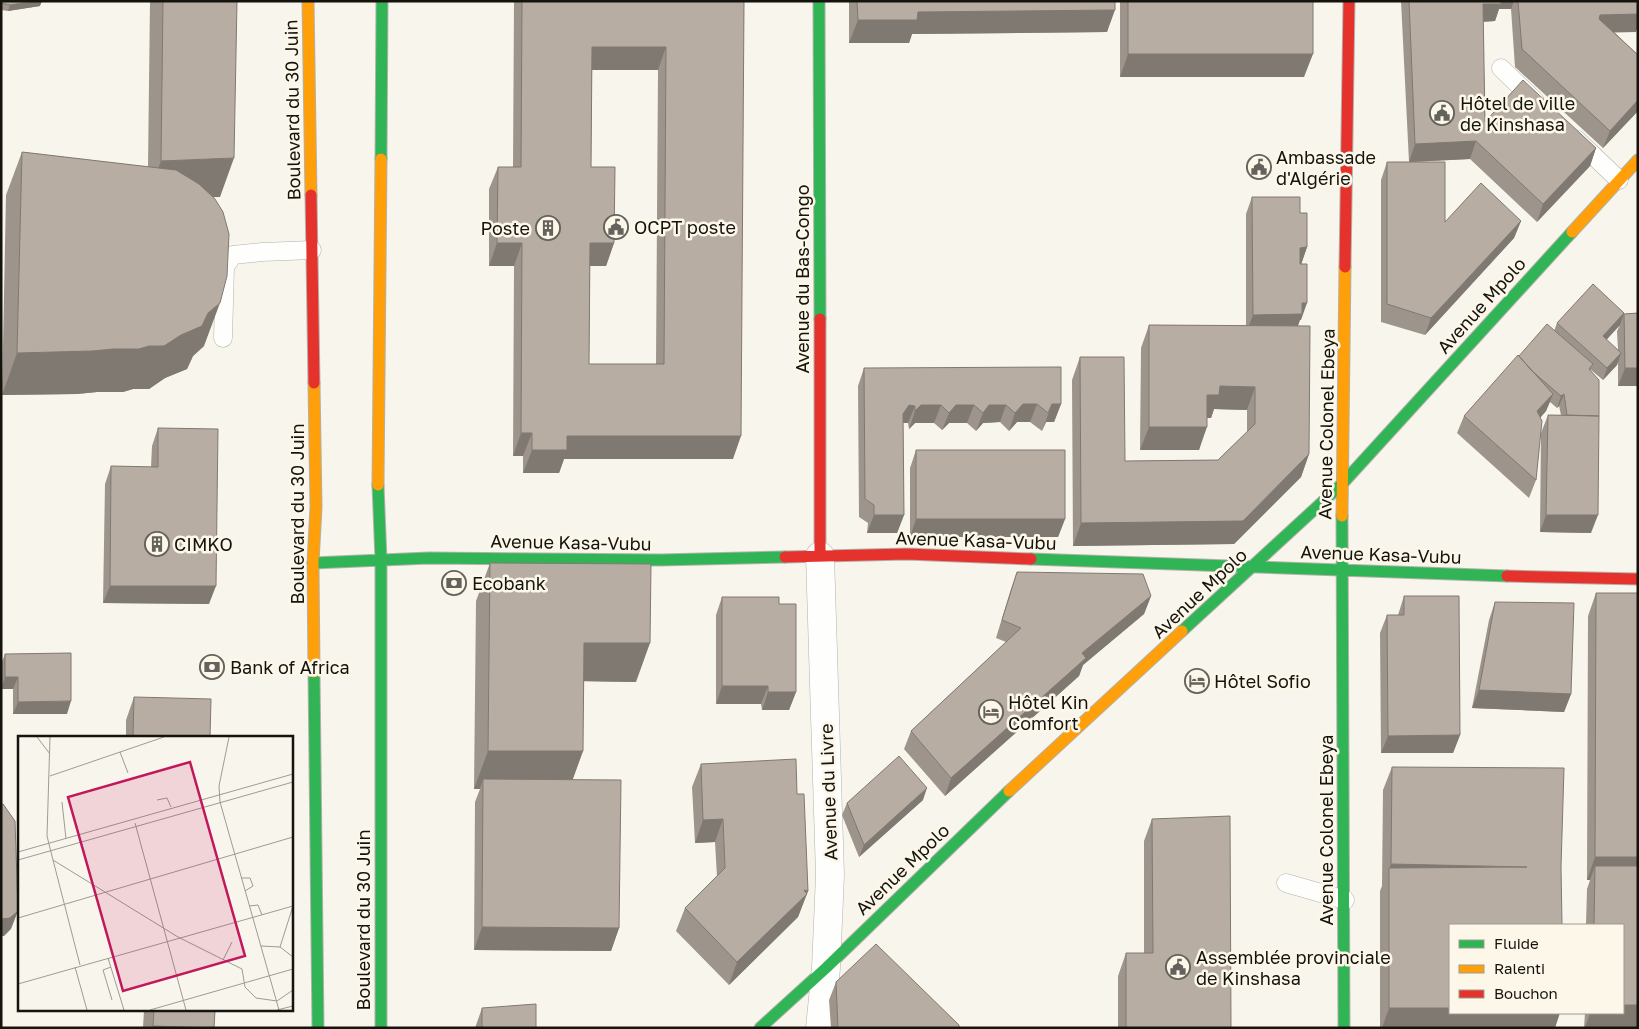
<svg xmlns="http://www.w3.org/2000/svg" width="1639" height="1029" font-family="'Golos Text',sans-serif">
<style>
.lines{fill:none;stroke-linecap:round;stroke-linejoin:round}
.lane-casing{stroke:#b3b1ab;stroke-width:19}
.street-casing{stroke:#b3b1ab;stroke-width:29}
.fast-casing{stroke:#b3b1ab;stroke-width:13}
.slow-casing{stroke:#b3b1ab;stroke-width:13}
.jam-casing{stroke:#b3b1ab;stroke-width:13}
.lane{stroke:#fefefc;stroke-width:18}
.street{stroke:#fefefc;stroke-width:28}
.fast{stroke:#30b455;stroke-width:11}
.slow{stroke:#ff9f0a;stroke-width:11}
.jam{stroke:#e5322d;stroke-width:11}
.wall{fill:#9d958c;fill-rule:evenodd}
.shaded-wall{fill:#807972}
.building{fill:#b7ada3;stroke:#807972;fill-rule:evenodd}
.labels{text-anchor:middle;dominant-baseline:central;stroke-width:5;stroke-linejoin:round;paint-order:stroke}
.poi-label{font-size:18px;fill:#14130e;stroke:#fcf7e9;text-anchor:start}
.street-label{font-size:18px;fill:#14130e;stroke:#fcf7e9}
.inset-road{fill:none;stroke:#9d9b94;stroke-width:1}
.view{fill:#c2185b;fill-opacity:0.15;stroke:#c2185b;stroke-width:2.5}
.inset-edge{fill:none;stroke:#14130e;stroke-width:2.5}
</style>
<rect width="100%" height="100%" fill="#f8f5ed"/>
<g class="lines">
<defs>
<path id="lane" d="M1501 68 1535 101
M1576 139 1619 180
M223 338 225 267 233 255 262 252 312 250
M1286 883 1345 900"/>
<path id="street" d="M820 1028 826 968 830 875 820 556"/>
<path id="fast" d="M819 1 820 319
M381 159 382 1
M378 485 381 560V1028
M1342 516 1344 1028
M1031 559 1507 576
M313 563 429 558 660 560 785 557
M1182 631 1342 484 1572 232
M314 672 318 1028
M760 1028 826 968 1009 791"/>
<path id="slow" d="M308 1 311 195
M1572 232 1638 160
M314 383 316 507 313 563 314 672
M378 485 381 159
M1342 516 1345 267
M1009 791 1182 631"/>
<path id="jam" d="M311 195 314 383
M1345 267 1349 1
M820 319V556
M785 557 907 554 1031 559
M1507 576 1638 579"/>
</defs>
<!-- lane casing -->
<use href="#lane" class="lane-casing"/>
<!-- street casing -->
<use href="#street" class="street-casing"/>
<!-- fast casing -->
<use href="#fast" class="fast-casing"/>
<!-- slow casing -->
<use href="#slow" class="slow-casing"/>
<!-- jam casing -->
<use href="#jam" class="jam-casing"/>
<!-- lane -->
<use href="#lane" class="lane"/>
<!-- street -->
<use href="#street" class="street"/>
<!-- fast -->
<use href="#fast" class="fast"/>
<!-- slow -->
<use href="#slow" class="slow"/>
<!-- jam -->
<use href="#jam" class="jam"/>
</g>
<!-- wall -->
<path class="wall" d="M1 1 40 6 8 11 1 10Z
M150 1H237L220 197H213L204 346 193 356 187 369 165 378 149 389H133L123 392H97L77 394 2 395 6 195 22 152 148 167Z
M514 1H744L733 459H564L559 473H523V456H513L514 266H489V189L498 167H513ZM592 70H658L656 364H589L590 266H606L614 243 591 167Z
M849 1H1115L1107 32 912 34 909 43H849Z
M1120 1H1313L1304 77H1120Z
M1401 1H1636V32H1614L1638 55V111L1603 148 1515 67 1511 9H1499L1495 21 1483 22 1485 122 1596 148 1590 166 1537 222 1470 159 1410 162 1445 222 1521 221 1514 238 1425 335 1381 322V180L1387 162H1409Z
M1252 197 1300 213 1307 247 1301 264V320H1300L1298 326 1309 454 1301 477 1234 544 1073 546 1072 380 1080 357 1125 461 1218 460 1247 432V410L1214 409 1211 418H1207L1199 450H1140L1141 348 1149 325 1246 326V214Z
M1638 313V386H1618V361L1617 365 1603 380 1591 370V533L1540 532 1541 433 1548 415H1561L1559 406 1557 408 1550 402 1546 411 1540 418 1536 480 1529 498 1457 433 1464 416 1519 356 1554 331 1557 323 1624 314ZM1620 325 1617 331 1618 350 1606 340Z
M864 368 1061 404 1054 422H1046L1042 431 1030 422H1017L1009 431 1000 422 983 423 976 431 967 423H949L942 430 934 423H915L909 429 908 423H903L904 515 897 533H867L868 523 859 517 858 386Z
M158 428 209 604 103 603 105 484 111 466 151 467 152 446Z
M916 450 1065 519 1058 537H910V468Z
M490 563 636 682 583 681V751L572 780 619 928 611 951 474 950 475 802 480 789H474L476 601Z
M1017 572 1151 596 1144 614 1083 665 1079 676 945 796 904 749 911 731 1006 642 996 638 1011 589Z
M1596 593H1638V1028H1584L1585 1013H1623V925H1586L1587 889 1590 880H1587L1588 616Z
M1404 596 1460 735 1453 753H1381L1380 633 1387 615H1398Z
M722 597 779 604 796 692 789 710H762L761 704H716V615Z
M1495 602 1571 694 1564 712 1472 708 1489 620Z
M5 654 67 714H13V689H1V664Z
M134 697 210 738H126V720Z
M701 764 797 794 808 891 798 917 729 985 676 931 685 908 717 877 715 842 695 843 692 787Z
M1392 767 1555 1028H1380V891L1382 886 1383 790Z
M923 800 859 857 842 815 847 803Z
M1152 819 1231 1028H1118V976L1126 953H1144V841Z
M836 982 959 1028H831L829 1000Z
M482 1008 536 1028H475Z
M144 1010H215L214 1028H143Z"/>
<!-- shaded-wall -->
<path class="shaded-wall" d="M35 1H42L40 6 8 11 10 5Z
M1497 1H1514L1511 9H1499L1495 21 1476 22 1483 4Z
M1115 10 1107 32 912 34 909 43H849L858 20 918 12Z
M1638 14V27L1636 32 1593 33 1600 15Z
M592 47H666L658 70H584Z
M1128 54H1313L1304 77H1120Z
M1638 100V111L1603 148 1610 131Z
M1476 141 1470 159 1409 162 1415 144Z
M1596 148 1590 166 1537 222 1543 204Z
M234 158 220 197 147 199 161 161Z
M1521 221 1514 238 1425 335 1431 318Z
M497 243H522L514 266H489Z
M590 243H614L606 266H581Z
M1307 247 1301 265 1293 266 1300 248Z
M220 303 204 346 193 356 187 369 165 378 149 389H133L123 392H97L77 394 2 395 17 353 208 313Z
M1302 303H1307L1301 320H1300L1295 332 1246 333 1253 315Z
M1624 313 1620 325 1598 349 1603 336Z
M1621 353 1617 365 1603 380 1607 368Z
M1625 368H1638V386H1618Z
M1220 386 1255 387 1247 410 1214 409 1211 418H1199L1207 395Z
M1553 394 1546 411 1530 429 1537 411Z
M1564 394 1559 406 1557 408 1561 396Z
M1023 404H1037L1030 422H1017L1009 431 1015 413Z
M1052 404H1061L1054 422H1046L1042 431Z
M909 405 915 406 908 423H902L903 414Z
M921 405H941L934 423H915L909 429 915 411Z
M956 405H974L967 423H949L942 430 949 413Z
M989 405H1006L1000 422 983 423 976 431 983 413Z
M1149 427H1207L1199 450H1140Z
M521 433H532L523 456H513Z
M567 436H741L733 459H564L559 473H523L532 450Z
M1309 454 1301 477 1234 544 1073 546 1081 523Z
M874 515H904L897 533H867Z
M1546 515H1598L1591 533 1540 532Z
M916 519H1065L1058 537H910Z
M110 586H216L209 604 103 603Z
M1151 596 1144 614 1083 665 1079 676 945 796 951 778 1082 653Z
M584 643H650L636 682 570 681Z
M5 677H18L13 689H1Z
M722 686H768L761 704H716Z
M1479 690 1571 694 1564 712 1472 708Z
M768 692H796L789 710H762Z
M71 701 67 714H13L18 702Z
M1460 735 1453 753H1381L1388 736Z
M488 751H583L569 790 483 779 480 789H474Z
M927 788 923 800 859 857 864 845Z
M723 819 715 842 695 843 703 820Z
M1595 857H1638V880L1595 866 1590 880H1587Z
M1391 864 1527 867 1389 869Z
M804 890 808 891 798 917 729 985 737 962Z
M18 911 11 929 4 936H1V919Z
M482 927 619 928 611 951 474 950Z
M1623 1005H1638V1028H1585L1590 1013H1623Z
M1389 1008H1450V1013H1560L1555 1028H1382Z
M153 1026 207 1028H153Z"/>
<!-- building -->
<path class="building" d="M1 1H35L10 5 1 3Z
M163 1H237L234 158 161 161Z
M522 1H744L741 436H567V450H532V433H521L522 243H497L498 167H521ZM592 47H666L664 364H589L590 243H614L615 167H591Z
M857 1H1115V10L918 12 917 20H858Z
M1128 1H1313V54H1128Z
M1409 1H1501V4H1483L1485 122 1523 80 1596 148 1543 204 1476 141 1415 144Z
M1518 1H1636L1638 4V14L1600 15 1599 19 1638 55V100L1610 131 1522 49Z
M22 152 176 170 199 184 215 199 223 212 229 234 227 276 220 303 208 313 202 326 181 335 164 346H149L139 349H113L92 351 17 353Z
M1387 162H1445V222L1481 183 1521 221 1431 318 1387 304Z
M1252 197H1300V213H1307V247L1300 248V264H1307V303H1302V314L1253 315Z
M1593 284 1624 313 1603 336 1621 353 1607 368 1557 323Z
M1638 313V368H1625L1624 314Z
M1547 324 1593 364 1589 369 1599 380V416L1567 415 1564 394 1561 396 1532 371 1519 356Z
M1149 325 1310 326 1309 454 1243 521 1081 523 1080 357H1124L1125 461 1218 460 1255 424V387L1220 386 1219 395H1207V427H1149Z
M1518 355 1553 394 1537 411 1542 421 1536 480 1464 416Z
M1061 367V404H1052L1048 413 1037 404H1023L1015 413 1006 405H989L983 413 974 405H956L949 413 941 405H921L915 411V406L909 405 903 414 904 515H874V505L865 499 864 368Z
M1548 415 1599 416 1598 515H1546Z
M158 428 218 429 216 586H110L111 466 158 467Z
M916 450H1065V519H916Z
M490 563 651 564 650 643H584L583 751H488Z
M1017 572 1143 574 1151 596 1082 653 1086 658 951 778 911 731 1021 628 1002 620Z
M1596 593H1638V857H1595Z
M1404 596H1459L1460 735 1388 736 1387 615H1404Z
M722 597H779V604H796V692H768V686H722Z
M1495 602 1574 603 1571 694 1479 690Z
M71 653V701L18 702V677H5V654Z
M134 697 211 699 210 738H133Z
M899 756 927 788 864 845 847 803Z
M796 759 797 794H804L808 891 804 890 807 894 737 962 685 908 725 868 723 819 703 820 701 764Z
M1392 767 1564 768 1561 867 1562 925H1450V1008H1389V868L1527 867 1391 864Z
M483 779 621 780 619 928 482 927Z
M3 804 15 821 18 911 10 918 1 919V805Z
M1230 816 1231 1028H1126V953H1153L1152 819Z
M1595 866H1638V1005H1623V925H1594Z
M876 944 959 1025V1028H838L836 982Z
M536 1004V1028H482V1008Z
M154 1010H215L214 1028 153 1026Z"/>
<!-- icons -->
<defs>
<symbol id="civic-ring" viewBox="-11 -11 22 22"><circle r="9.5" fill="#fcf7e9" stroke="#64625c" stroke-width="1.5"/><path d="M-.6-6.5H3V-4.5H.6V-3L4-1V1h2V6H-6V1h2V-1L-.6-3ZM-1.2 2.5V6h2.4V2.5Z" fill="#64625c"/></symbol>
<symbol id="building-ring" viewBox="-11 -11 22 22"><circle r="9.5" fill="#fcf7e9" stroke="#64625c" stroke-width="1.5"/><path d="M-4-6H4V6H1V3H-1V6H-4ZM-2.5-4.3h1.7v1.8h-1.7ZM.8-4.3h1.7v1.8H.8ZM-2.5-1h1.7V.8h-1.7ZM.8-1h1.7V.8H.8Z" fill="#64625c"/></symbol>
<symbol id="bank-ring" viewBox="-11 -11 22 22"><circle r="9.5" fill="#fcf7e9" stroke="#64625c" stroke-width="1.5"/><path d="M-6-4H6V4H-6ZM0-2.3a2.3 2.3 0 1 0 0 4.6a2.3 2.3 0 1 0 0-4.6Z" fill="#64625c"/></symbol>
<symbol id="hotel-ring" viewBox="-11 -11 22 22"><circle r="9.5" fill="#fcf7e9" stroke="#64625c" stroke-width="1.5"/><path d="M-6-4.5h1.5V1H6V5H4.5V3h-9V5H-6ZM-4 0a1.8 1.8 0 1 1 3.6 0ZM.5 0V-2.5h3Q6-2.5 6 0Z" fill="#64625c"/></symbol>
</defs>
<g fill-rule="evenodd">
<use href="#civic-ring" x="1428" y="99" width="28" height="28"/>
<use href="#civic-ring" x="1245" y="153" width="28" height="28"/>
<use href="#civic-ring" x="602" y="213" width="28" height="28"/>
<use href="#building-ring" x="534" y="214" width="28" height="28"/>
<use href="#building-ring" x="143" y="530" width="28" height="28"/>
<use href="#bank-ring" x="440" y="569" width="28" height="28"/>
<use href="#bank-ring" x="198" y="653" width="28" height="28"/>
<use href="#hotel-ring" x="1183" y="667" width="28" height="28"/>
<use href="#hotel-ring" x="977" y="698" width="28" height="28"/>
<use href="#civic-ring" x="1164" y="953" width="28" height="28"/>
</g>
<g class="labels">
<!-- poi labels -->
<g class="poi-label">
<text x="1460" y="103">Hôtel de ville<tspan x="1460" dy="21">de Kinshasa</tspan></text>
<text x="1276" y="157">Ambassade<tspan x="1276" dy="21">d'Algérie</tspan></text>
<text x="634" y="227">OCPT poste</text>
<text x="530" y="228" text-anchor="end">Poste</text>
<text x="174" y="544">CIMKO</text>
<text x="472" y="583">Ecobank</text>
<text x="230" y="667">Bank of Africa</text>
<text x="1214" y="681">Hôtel Sofio</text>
<text x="1008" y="702">Hôtel Kin<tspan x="1008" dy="21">Comfort</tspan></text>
<text x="1196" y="957">Assemblée provinciale<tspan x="1196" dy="21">de Kinshasa</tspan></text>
</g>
<!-- street labels -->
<g class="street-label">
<text transform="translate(292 110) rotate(-91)">Boulevard du 30 Juin</text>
<text transform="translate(802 279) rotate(-90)">Avenue du Bas-Congo</text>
<text transform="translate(1481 305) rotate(-48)">Avenue Mpolo</text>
<text transform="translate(1326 424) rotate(-89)">Avenue Colonel Ebeya</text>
<text transform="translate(297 514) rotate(-90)">Boulevard du 30 Juin</text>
<text transform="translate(976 540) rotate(2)">Avenue Kasa-Vubu</text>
<text transform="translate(571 542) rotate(1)">Avenue Kasa-Vubu</text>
<text transform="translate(1381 554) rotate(2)">Avenue Kasa-Vubu</text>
<text transform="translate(1199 593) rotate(-43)">Avenue Mpolo</text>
<text transform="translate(828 792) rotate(-92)">Avenue du Livre</text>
<text transform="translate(1326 830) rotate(-90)">Avenue Colonel Ebeya</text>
<text transform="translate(902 869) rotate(-44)">Avenue Mpolo</text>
<text transform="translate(363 920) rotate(-90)">Boulevard du 30 Juin</text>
</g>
</g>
<!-- overview -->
<g transform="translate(18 736)">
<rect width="275" height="275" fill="#f8f5ed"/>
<path class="inset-road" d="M19 1 32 18M32 1 29 100 35 124 160 201 224 233 227 251 238 262 259 265 275 254M211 1 201 50 202 66 261 274M102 16 110 37M32 40 146 1M139 64 149 62 153 71M44 66 48 103M117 87 168 274M0 116 275 38M0 124 275 46M35 124 62 229M223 142H232L235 150 227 155M231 170 240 169 244 179M0 182 275 101M243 210 262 211 275 221M262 211 275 170M90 222 106 274M205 224 214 206M57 231 69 274M93 231 85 234 94 264M0 248 275 170M132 274 275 233M259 274 275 270"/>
<path class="view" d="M172 26 227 220 105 255 50 61Z"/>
<rect width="275" height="275" class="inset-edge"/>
</g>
<!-- border -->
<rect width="1639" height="1029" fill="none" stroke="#14130e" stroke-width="5"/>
<!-- legend -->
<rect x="1449" y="924" width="175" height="90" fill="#fcf7e9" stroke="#9f9c91"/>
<rect x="1459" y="940" width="25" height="8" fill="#30b455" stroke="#9f9c91"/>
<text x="1494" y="949" font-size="15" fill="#14130e">Fluide</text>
<rect x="1459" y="965" width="25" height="8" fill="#ff9f0a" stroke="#9f9c91"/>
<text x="1494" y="974" font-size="15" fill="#14130e">Ralenti</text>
<rect x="1459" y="990" width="25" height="8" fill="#e5322d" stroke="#9f9c91"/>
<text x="1494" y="999" font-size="15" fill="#14130e">Bouchon</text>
</svg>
